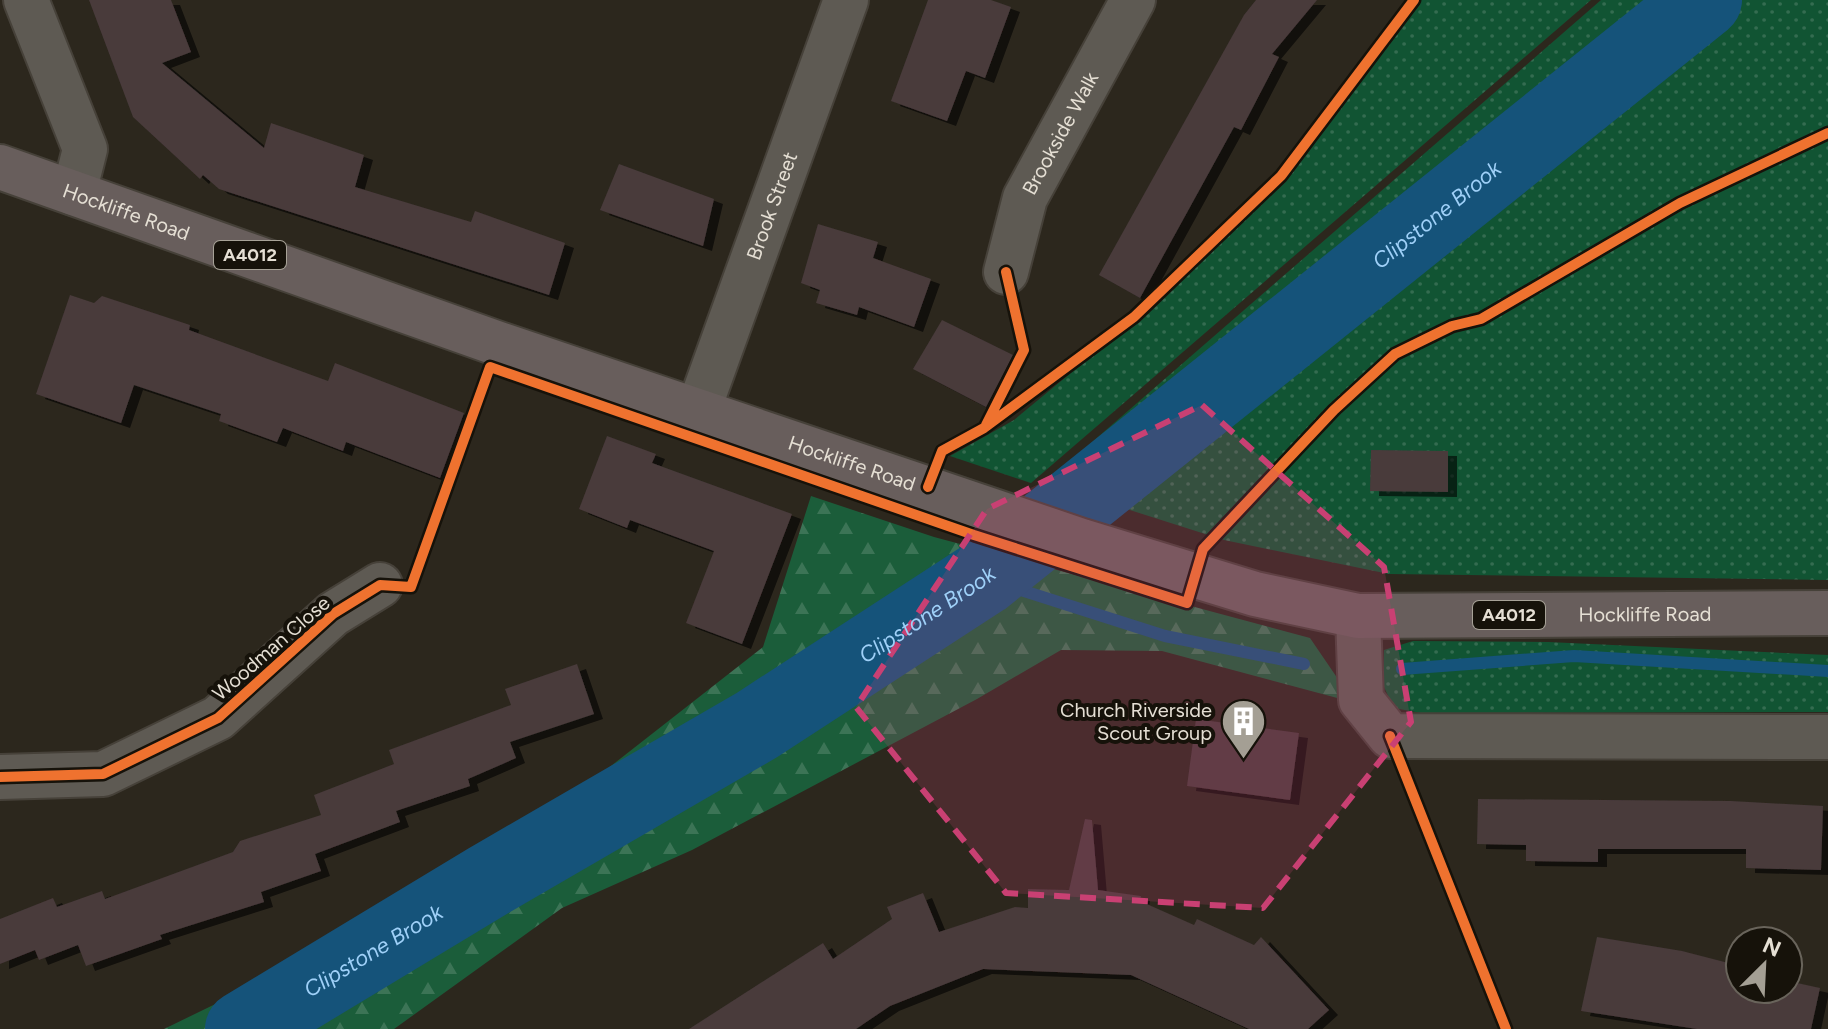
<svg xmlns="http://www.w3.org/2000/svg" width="1828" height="1029" font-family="Figtree,sans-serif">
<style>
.grass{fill:url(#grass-dots)}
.forest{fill:url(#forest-firs)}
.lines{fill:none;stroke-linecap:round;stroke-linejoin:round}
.stream{stroke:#15537a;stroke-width:12}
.river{stroke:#15537a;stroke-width:76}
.building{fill:#483a3b;filter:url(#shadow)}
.minor-casing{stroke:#464139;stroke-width:48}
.primary-casing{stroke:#464139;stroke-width:48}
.minor{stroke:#5e5a53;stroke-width:44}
.primary{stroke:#685e5c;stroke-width:44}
.cycleway-casing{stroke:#16120a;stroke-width:15}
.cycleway{stroke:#ef722f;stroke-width:10}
.marked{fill:#c94073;fill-opacity:0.2;stroke:#c94073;stroke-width:6;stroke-dasharray:16 10;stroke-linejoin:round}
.labels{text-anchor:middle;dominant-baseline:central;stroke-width:8;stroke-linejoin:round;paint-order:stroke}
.shield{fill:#16120a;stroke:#a7a297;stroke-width:2}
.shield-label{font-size:18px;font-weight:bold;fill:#e5dfd4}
.street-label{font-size:20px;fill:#e5dfd4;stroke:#16120a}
.poi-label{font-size:20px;fill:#e5dfd4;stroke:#16120a;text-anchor:end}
.water-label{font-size:22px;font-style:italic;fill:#9fd0f8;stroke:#16120a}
</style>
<defs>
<pattern id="grass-dots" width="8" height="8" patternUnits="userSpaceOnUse" patternTransform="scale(2)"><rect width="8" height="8" fill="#115433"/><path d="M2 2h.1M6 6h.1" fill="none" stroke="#346c50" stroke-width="1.8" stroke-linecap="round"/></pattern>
<pattern id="forest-firs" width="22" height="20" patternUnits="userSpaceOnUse" patternTransform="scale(2)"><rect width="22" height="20" fill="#1b5d3a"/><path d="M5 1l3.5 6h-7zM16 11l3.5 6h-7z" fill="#3c7456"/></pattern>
<filter id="shadow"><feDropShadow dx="9" dy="5" stdDeviation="0" flood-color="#0009"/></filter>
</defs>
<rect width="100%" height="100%" fill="#2c271d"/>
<!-- grass -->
<path class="grass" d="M1419 0H1591L1031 483 950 456 1014 420 1136 319 1283 178Z
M1601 0H1828V580L1389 574 1224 540 1045 483Z
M1413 641 1548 642 1828 655V712L1421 713 1394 708 1383 685 1384 650Z"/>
<!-- forest -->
<path class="forest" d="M811 496 934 537 1310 638 1340 682 1341 699 1162 651 1061 650 977 699 692 850 562 908 394 1029H164L308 959 602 773 763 647Z"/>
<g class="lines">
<!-- stream -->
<path class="stream" d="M983 578 1165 636 1304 664
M1402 669 1574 656 1828 671"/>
<!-- river -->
<path class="river" id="s1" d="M243 1029 488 881 757 725 983 578 1704 0"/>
</g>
<!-- building -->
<path class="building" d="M89 0H171L191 52 162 63 264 148 271 123 364 155 355 187 471 222 475 211 565 243 549 295 219 189 203 175 200 179 133 117Z
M928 0H991L1011 7 985 78 966 71 947 121 891 101Z
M1256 0H1317L1272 54 1279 57 1241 130 1234 127 1140 298 1099 275 1244 15Z
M619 164 714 199 703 246 600 210Z
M818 224 878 242 873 258 931 279 914 327 859 307 857 315 816 303 820 290 801 283Z
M70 295 94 303 102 296 190 325 189 330 328 381 335 363 464 413 440 478 346 442 343 451 283 428 277 442 219 421 221 414 134 385 121 423 36 394Z
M942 320 1013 355 986 407 913 369Z
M607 436 656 454 652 463 792 514 742 644 686 623 714 551 630 520 627 528 579 509Z
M1371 450 1448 451V492L1370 491Z
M577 664 594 714 510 742 516 758 468 779 470 786 396 811 400 822 315 854 321 871 261 892 264 902 160 935 162 939 86 966 78 945 39 960 35 950 0 964V919L53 898 57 907 102 891 105 899 233 852 240 841 321 815 314 795 394 764 389 750 511 705 505 689Z
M1196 719 1299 733 1290 800 1187 786Z
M1478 799 1731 801 1823 806 1821 870 1746 868V849H1598V862L1526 861V845L1477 844Z
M1085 819 1092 820 1098 890 1141 896 1140 901 1194 925 1197 919 1254 945 1261 937 1329 1010 1308 1029H1249L1131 975 983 969 890 1006 856 1029H689L823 943 833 959 892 919 887 907 923 893 939 932 1015 907 1028 908V889L1069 890Z
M1597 937 1682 951 1740 966V989H1788V981L1820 988 1811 1029H1697L1581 1011Z"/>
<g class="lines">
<defs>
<g id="minor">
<path d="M26 0 85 149 74 193"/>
<path id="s2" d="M1006 272 1025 198 1133 0"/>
<path id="s3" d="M698 411 846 0"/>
<path d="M1358 616 1361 700 1390 736 1828 737"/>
<path d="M0 777 103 774 218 718 333 614 380 585"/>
</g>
<g id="primary">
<path id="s4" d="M0 167 499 344 1082 541 1255 594 1358 616 1828 613"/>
</g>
</defs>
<!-- minor casing -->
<use href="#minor" class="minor-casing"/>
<!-- primary casing -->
<use href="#primary" class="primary-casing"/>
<!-- minor -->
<use href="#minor" class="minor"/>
<!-- primary -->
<use href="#primary" class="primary"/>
<defs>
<path id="cycleway" d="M986 425 1024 350 1006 272
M928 487 942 451 984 428 1134 317 1281 176 1414 0
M1390 736 1506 1029
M0 777 103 774 218 718 333 614 380 585 411 587 490 367 974 535 1187 603 1203 549 1334 410 1395 354 1452 326 1481 319 1680 203 1828 133"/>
</defs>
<!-- cycleway casing -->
<use href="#cycleway" class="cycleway-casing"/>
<!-- cycleway -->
<use href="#cycleway" class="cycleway"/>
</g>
<!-- marked area -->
<path class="marked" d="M1202 405 1384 567 1411 722 1263 908 1006 893 856 707 987 509Z"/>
<!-- icons -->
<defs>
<symbol id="building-pin" viewBox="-11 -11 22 30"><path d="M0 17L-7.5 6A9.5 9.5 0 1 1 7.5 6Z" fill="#a49f94" stroke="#16120a"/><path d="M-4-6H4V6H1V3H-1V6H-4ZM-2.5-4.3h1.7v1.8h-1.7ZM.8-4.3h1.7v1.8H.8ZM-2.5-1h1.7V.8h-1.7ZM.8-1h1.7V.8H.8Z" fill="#fff"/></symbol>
</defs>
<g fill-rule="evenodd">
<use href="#building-pin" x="1218" y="696" width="51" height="69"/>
</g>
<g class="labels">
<!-- shield labels -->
<g class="shield">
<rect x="214" y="241" width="72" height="28" rx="6"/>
<rect x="1473" y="601" width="72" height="28" rx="6"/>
</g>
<g class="shield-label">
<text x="250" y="255">A4012</text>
<text x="1509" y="615">A4012</text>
</g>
<!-- street labels -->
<g class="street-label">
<text stroke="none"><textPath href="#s2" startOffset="150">Brookside Walk</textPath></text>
<text stroke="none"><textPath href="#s3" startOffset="218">Brook Street</textPath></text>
<text stroke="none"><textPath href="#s4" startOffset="134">Hockliffe Road</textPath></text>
<text stroke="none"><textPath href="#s4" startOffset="902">Hockliffe Road</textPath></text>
<text stroke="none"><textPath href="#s4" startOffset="1718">Hockliffe Road</textPath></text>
<text transform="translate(271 648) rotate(-41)">Woodman Close</text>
</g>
<!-- poi labels -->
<g class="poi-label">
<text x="1212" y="710">Church Riverside<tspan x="1212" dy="23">Scout Group</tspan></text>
</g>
<!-- water labels -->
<g class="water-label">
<text stroke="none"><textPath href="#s1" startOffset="1448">Clipstone Brook</textPath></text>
<text stroke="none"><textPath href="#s1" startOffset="800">Clipstone Brook</textPath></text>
<text stroke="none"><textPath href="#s1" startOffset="152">Clipstone Brook</textPath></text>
</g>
</g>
<!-- north arrow -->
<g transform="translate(1764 965) rotate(24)"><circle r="38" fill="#16120a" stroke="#69645b" stroke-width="2"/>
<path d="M0-6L14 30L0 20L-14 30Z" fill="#a49f94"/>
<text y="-12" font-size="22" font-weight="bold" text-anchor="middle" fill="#e5dfd4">N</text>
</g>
</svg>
